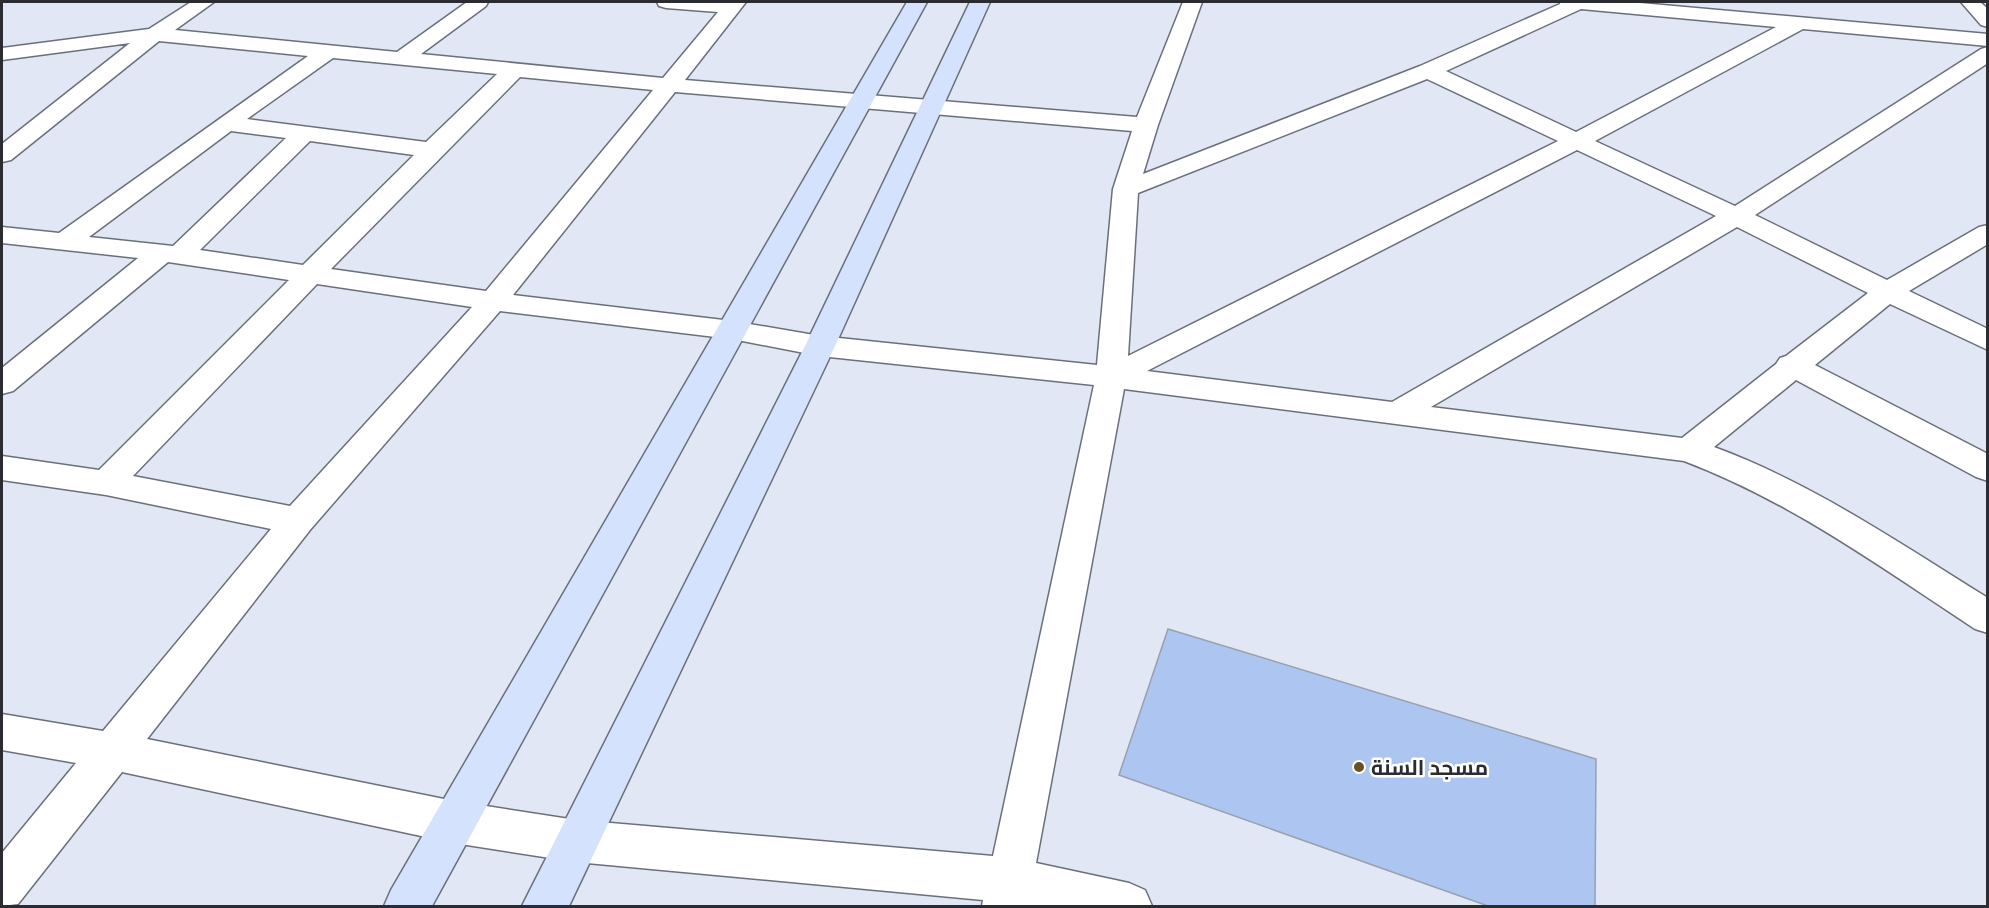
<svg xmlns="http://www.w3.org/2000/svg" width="1989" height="908" font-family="'Open Sans',Cairo,sans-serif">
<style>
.building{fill:#adc5f1;stroke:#9aa0ac;stroke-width:1.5}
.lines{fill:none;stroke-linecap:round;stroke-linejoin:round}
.street-casing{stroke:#6a707b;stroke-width:3}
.secondary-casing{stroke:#6a707b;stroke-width:3}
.street{fill:#fff;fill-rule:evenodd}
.secondary{fill:#d5e2fd;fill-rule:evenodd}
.poi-dot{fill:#695222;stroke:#fff;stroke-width:2}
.labels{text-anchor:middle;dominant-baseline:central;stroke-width:5;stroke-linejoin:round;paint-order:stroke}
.near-poi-label{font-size:21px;font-weight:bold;fill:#2a2c31;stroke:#fff;text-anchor:start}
</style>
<rect width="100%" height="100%" fill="#e1e7f4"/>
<!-- building -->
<path class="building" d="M1168 629 1596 759 1595 906H1488L1119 775Z"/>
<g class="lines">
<defs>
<path id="street" d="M191 2H214L175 30 397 52 467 2H488L486 6 421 54 663 78 718 12 666 8 659 6 657 2H746L685 80 1137 117 1183 2H1202L1158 125 1143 174 1420 66 1560 4V2H1629L1988 34V46L1803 29 1595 141 1735 206 1981 49 1988 47V63L1755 215 1887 280 1979 227 1988 225V244L1909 291 1988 329V350L1890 304 1815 365 1988 454V481L1976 477 1796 380 1714 447C1812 483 1899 543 1988 598V633L1975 629C1881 567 1790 501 1684 461L1124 389 1036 863 1129 883 1145 890 1152 906H982L983 900 576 862 454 843 122 772 18 904 2 906V853L76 763 2 750V714L103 731 271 529 106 495 2 480V456L99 470 289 280 168 262 13 391 2 394V368L138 258 2 243V227L59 233 308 56 159 41 11 160 2 162V144L130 43 2 60V48L149 29ZM1581 9 1776 27 1576 132 1446 71ZM333 58 497 74 426 142 247 119ZM520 77 653 90 486 291 331 269ZM1427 79 1558 141 1128 356 1138 193ZM675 92 1132 131 1113 189 1097 365 820 336 732 321 513 295ZM231 131 286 138 173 246 89 237ZM310 141 414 155 303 265 200 250ZM1577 150 1716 216 1392 402 1147 371ZM1737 227 1868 293 1786 356 1780 358 1776 364 1682 438 1431 407ZM317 284 472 307 290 506 133 476ZM500 311 732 339 820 356 1094 385 993 856 576 820 454 801 147 739 310 530Z
M1961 2H1980L1988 9V27L1981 25Z"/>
<path id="secondary" d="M907 2H927L432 906H384L391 890Z
M970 2H990L835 346 569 906H522L805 346Z"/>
</defs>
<!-- street casing -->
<use href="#street" class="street-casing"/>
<!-- secondary casing -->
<use href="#secondary" class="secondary-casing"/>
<!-- street -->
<use href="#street" class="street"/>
<!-- secondary -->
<use href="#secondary" class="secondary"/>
</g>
<!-- markers -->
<circle class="poi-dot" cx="1359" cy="767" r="6"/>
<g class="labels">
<!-- near-poi labels -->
<g class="near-poi-label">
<text x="1371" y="767">مسجد السنة</text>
</g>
</g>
<!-- border -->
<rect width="1989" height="908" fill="none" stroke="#2a2c31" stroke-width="6"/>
</svg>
